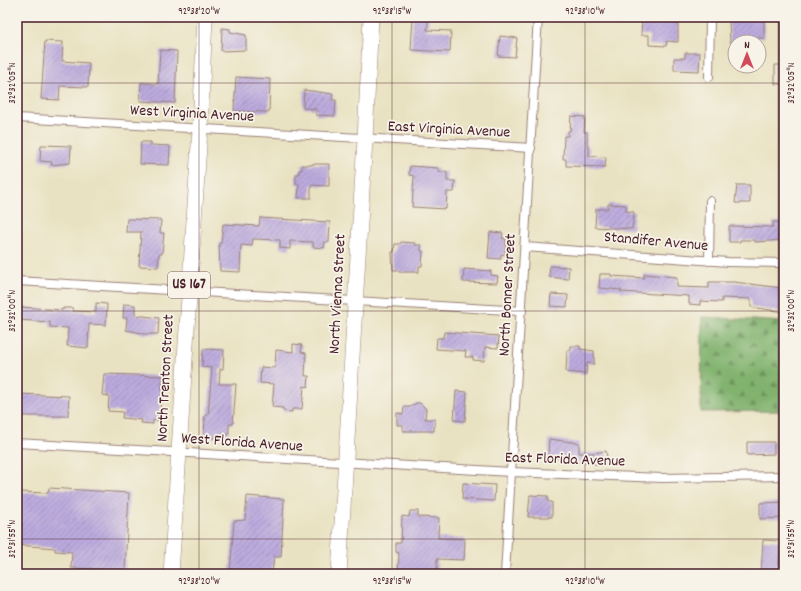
<svg xmlns="http://www.w3.org/2000/svg" width="801" height="591" font-family="Dekko,sans-serif">
<style>
.forest{fill:url(#forest-firs);stroke:#66694c}
.building{fill:url(#building-hatch)}
.lines{fill:none;stroke-linecap:round;stroke-linejoin:round}
.street-casing{stroke:#9a8076;stroke-width:10}
.highway-casing{stroke:#9a8076;stroke-width:16}
.street{stroke:#fff;stroke-width:8}
.highway{stroke:#fff;stroke-width:15}
.ticks{fill:none;stroke:#4a1f2b;stroke-width:1;stroke-opacity:0.45}
.labels{text-anchor:middle;dominant-baseline:central;stroke-width:3.5;stroke-linejoin:round;paint-order:stroke}
.shield{fill:#f7f3e8;stroke:#7e5f64;stroke-width:1}
.shield-label{font-size:15px;font-weight:bold;fill:#4a1f2b}
.street-label{font-size:16px;fill:#4a1f2b;stroke:#f7f3e8}
.neatline{fill:none;stroke:#4a1f2b;stroke-width:1.5}
.ticks-label{font-size:10px;text-anchor:middle;fill:#4a1f2b}
</style>
<defs>
<pattern id="forest-firs" width="22" height="20" patternUnits="userSpaceOnUse"><rect width="22" height="20" fill="#81b36e"/><path d="M5 1l3.5 6h-7zM16 11l3.5 6h-7z" fill="#6c915b"/></pattern>
<pattern id="building-hatch" width="6" height="6" patternUnits="userSpaceOnUse"><rect width="6" height="6" fill="#bcaade"/><path d="M-1 1l2-2M0 6l6-6M5 7l2-2" fill="none" stroke="#9b8ab4"/></pattern>
</defs>
<rect width="100%" height="100%" fill="#f7f3e8"/>
<filter id="ink" filterUnits="userSpaceOnUse"><feTurbulence type="fractalNoise" baseFrequency=".025" numOctaves="2"/><feDisplacementMap in="SourceGraphic" scale="8" xChannelSelector="R" yChannelSelector="G"/><feConvolveMatrix kernelMatrix="1 2 1 2 8 2 1 2 1" color-interpolation-filters="sRGB"/></filter>
<filter id="wash" filterUnits="userSpaceOnUse"><feTurbulence type="fractalNoise" baseFrequency=".012" numOctaves="4" result="noise"/><feDisplacementMap in="SourceGraphic" scale="16" xChannelSelector="R" yChannelSelector="G"/><feGaussianBlur stdDeviation="0.9" result="paint"/><feColorMatrix in="noise" values="0 0 0 0 0 0 0 0 0 0 0 0 0 0 0 0 0 1.4 0 .05"/><feComposite in="paint" operator="in"/></filter>
<g filter="url(#wash)">
<rect width="100%" height="100%" fill="#e9e2c2"/>
<!-- forest -->
<path class="forest" d="M702 317 784 322V411L701 412Z"/>
<g id="blocks">
<!-- building -->
<path class="building" d="M413 17H429L427 30 451 31 450 52 411 50Z
M642 17H678V42L667 41 666 46 649 45V35H641Z
M740 17H761V20H764V38H744V42H730L729 20H740Z
M222 28 230 29V32L246 35V50L221 51Z
M500 36 517 38 515 57 498 56Z
M45 41 63 42 62 61 89 63 88 87 60 86 59 100 41 99Z
M160 50 177 51 175 103 140 101 141 83 158 84Z
M685 53H700L699 71 674 70V58H685Z
M775 65H784V84H775Z
M236 77 270 79 269 112 234 111Z
M304 90 333 94 332 100H336L335 116 316 115V109L303 108Z
M571 116 585 117 584 132H587V146H589V156L606 157 605 167 566 166V159H563L564 136H568V131H570Z
M141 142H151V145L170 146 169 165 140 164Z
M41 145 71 146 70 163 51 165 52 162 40 161Z
M312 164H329V186L311 185V198H298L299 184H296V174H299V170H302V165H312Z
M410 166 438 168V172H447V181H455L454 192H447L446 209 412 207 414 176 409 175Z
M737 185H750V203H735Z
M608 204 626 205V211L634 212 632 229 595 227 596 209H608Z
M260 218 330 222 329 242H325L324 248 313 247V242L290 241V249L280 248V240L253 239 252 246 241 245 240 272 220 271 219 243H221L223 224 259 226Z
M127 219 161 220 160 233H164L162 254H159L158 267 139 266 141 232H126Z
M773 222H784V240L755 242V240H740V242H729V226L773 227Z
M490 232 503 233 502 238H506L505 255 501 254V259L488 258Z
M401 242 415 243V245H421V251H423L422 266H419V272H399V270H393L392 252H394L395 244H400Z
M550 266 569 267 568 279 549 277Z
M464 269 491 271V275L498 276 497 283 463 282Z
M600 274H611V276L644 278V274L677 277V287L709 288V282H734L782 288 784 290V312L751 307V299L722 298V302L700 301V305L689 304V296L621 292V290L599 288Z
M551 294 568 295 567 307 550 306Z
M96 303 107 304 106 325 89 324 88 348 67 346 68 328 50 327V322L17 320V309L20 310V307L63 310V308H73V311L96 312Z
M124 304 135 305V315L159 318 158 334H142V333L126 330 127 318H123Z
M444 332 499 336 498 348 485 347 484 361 473 360V357H465L466 351 436 349 437 338H443Z
M293 344 302 345 301 352 306 353 305 376H309L308 387 304 386 302 409H292V412L283 411V408L272 407 274 384 260 383 261 367 275 368 276 350 293 352Z
M571 346H580V349L594 351V364L587 363 586 374 566 372 567 350H571Z
M203 349 224 350 223 369H220L219 384H236L233 424H229V434L216 435V438L204 437 205 415H208L212 368 202 367Z
M104 374 163 376 159 421 153 420V424L141 423 142 420 122 418 123 412 108 411 109 396 102 395Z
M456 391 467 392 465 421 454 420Z
M18 394 69 396 68 416H21L17 414Z
M416 403H420L426 409 425 419H435L434 431H403V425H397V413L403 414 404 407H410Z
M549 439 579 443V453H593L606 451 608 463 596 465V464L574 462V459L548 458Z
M747 442H774V454L747 455Z
M463 483 495 485 494 501 462 499Z
M49 488 129 493 125 570 71 568 72 552 55 551V548L17 545V492L48 493Z
M530 495 548 496V502H552V517H528Z
M247 496 284 499 281 557H274L272 574 230 573 234 521 245 520Z
M784 502V518L760 519V503Z
M410 511H418V517L439 518 438 538 465 539 464 560 437 559V574H398L399 553 396 552V543H401L402 516 409 517Z
M763 540 781 541 778 574H761Z"/>
</g>
</g>
<g filter="url(#ink)">
<use href="#blocks" fill-opacity="0" stroke="#9a8076" stroke-width="1"/>
<g class="lines">
<defs>
<path id="street" d="M709 77 710 17
M17 118 531 148
M525 247 728 262 784 263
M709 261 710 201
M17 281 522 311
M17 443 511 472 662 478 784 476
M505 574 538 17"/>
<path id="highway" d="M171 574 200 129 205 17
M339 574 365 139 371 17"/>
</defs>
<!-- street casing -->
<use href="#street" class="street-casing"/>
<!-- highway casing -->
<use href="#highway" class="highway-casing"/>
<!-- street -->
<use href="#street" class="street"/>
<!-- highway -->
<use href="#highway" class="highway"/>
</g>
</g>
<!-- ticks -->
<path class="ticks" d="M199 17V574M392 17V574M585 17V574M778 17V574M17 83H784M17 311H784M17 539H784"/>
<g class="labels">
<!-- shield labels -->
<rect class="shield" x="168" y="272" width="42" height="26" rx="3"/>
<g class="shield-label">
<text x="189" y="285">US 167</text>
</g>
<!-- street labels -->
<g class="street-label">
<text transform="translate(192 114) rotate(3)">West Virginia Avenue</text>
<text transform="translate(449 130) rotate(3)">East Virginia Avenue</text>
<text transform="translate(656 242) rotate(5)">Standifer Avenue</text>
<text transform="translate(338 294) rotate(-87)">North Vienna Street</text>
<text transform="translate(508 295) rotate(-87)">North Bonner Street</text>
<text transform="translate(166 378) rotate(-87)">North Trenton Street</text>
<text transform="translate(242 443) rotate(4)">West Florida Avenue</text>
<text transform="translate(565 460) rotate(2)">East Florida Avenue</text>
</g>
</g>
<!-- margin -->
<rect width="801" height="591" fill="none" stroke="#f7f3e8" stroke-width="44"/>
<!-- north arrow -->
<g transform="translate(747 54)"><circle r="19" fill="#f7f3e8" stroke="#b29e9c"/>
<path d="M0-3L7 15L0 10L-7 15Z" fill="#d1495b"/>
<text y="-6" font-size="11" font-weight="bold" text-anchor="middle" fill="#4a1f2b">N</text>
</g>
<rect x="22" y="22" width="757" height="547" class="neatline"/>
<g class="ticks-label">
<text x="199" y="14">92°38'20"W</text>
<text x="392" y="14">92°38'15"W</text>
<text x="585" y="14">92°38'10"W</text>
<text transform="translate(11 83) rotate(-90)" y="4">32°32'05"N</text>
<text transform="translate(790 83) rotate(-90)" y="4">32°32'05"N</text>
<text transform="translate(11 311) rotate(-90)" y="4">32°32'00"N</text>
<text transform="translate(790 311) rotate(-90)" y="4">32°32'00"N</text>
<text transform="translate(11 539) rotate(-90)" y="4">32°31'55"N</text>
<text transform="translate(790 539) rotate(-90)" y="4">32°31'55"N</text>
<text x="199" y="584">92°38'20"W</text>
<text x="392" y="584">92°38'15"W</text>
<text x="585" y="584">92°38'10"W</text>
</g>
</svg>
